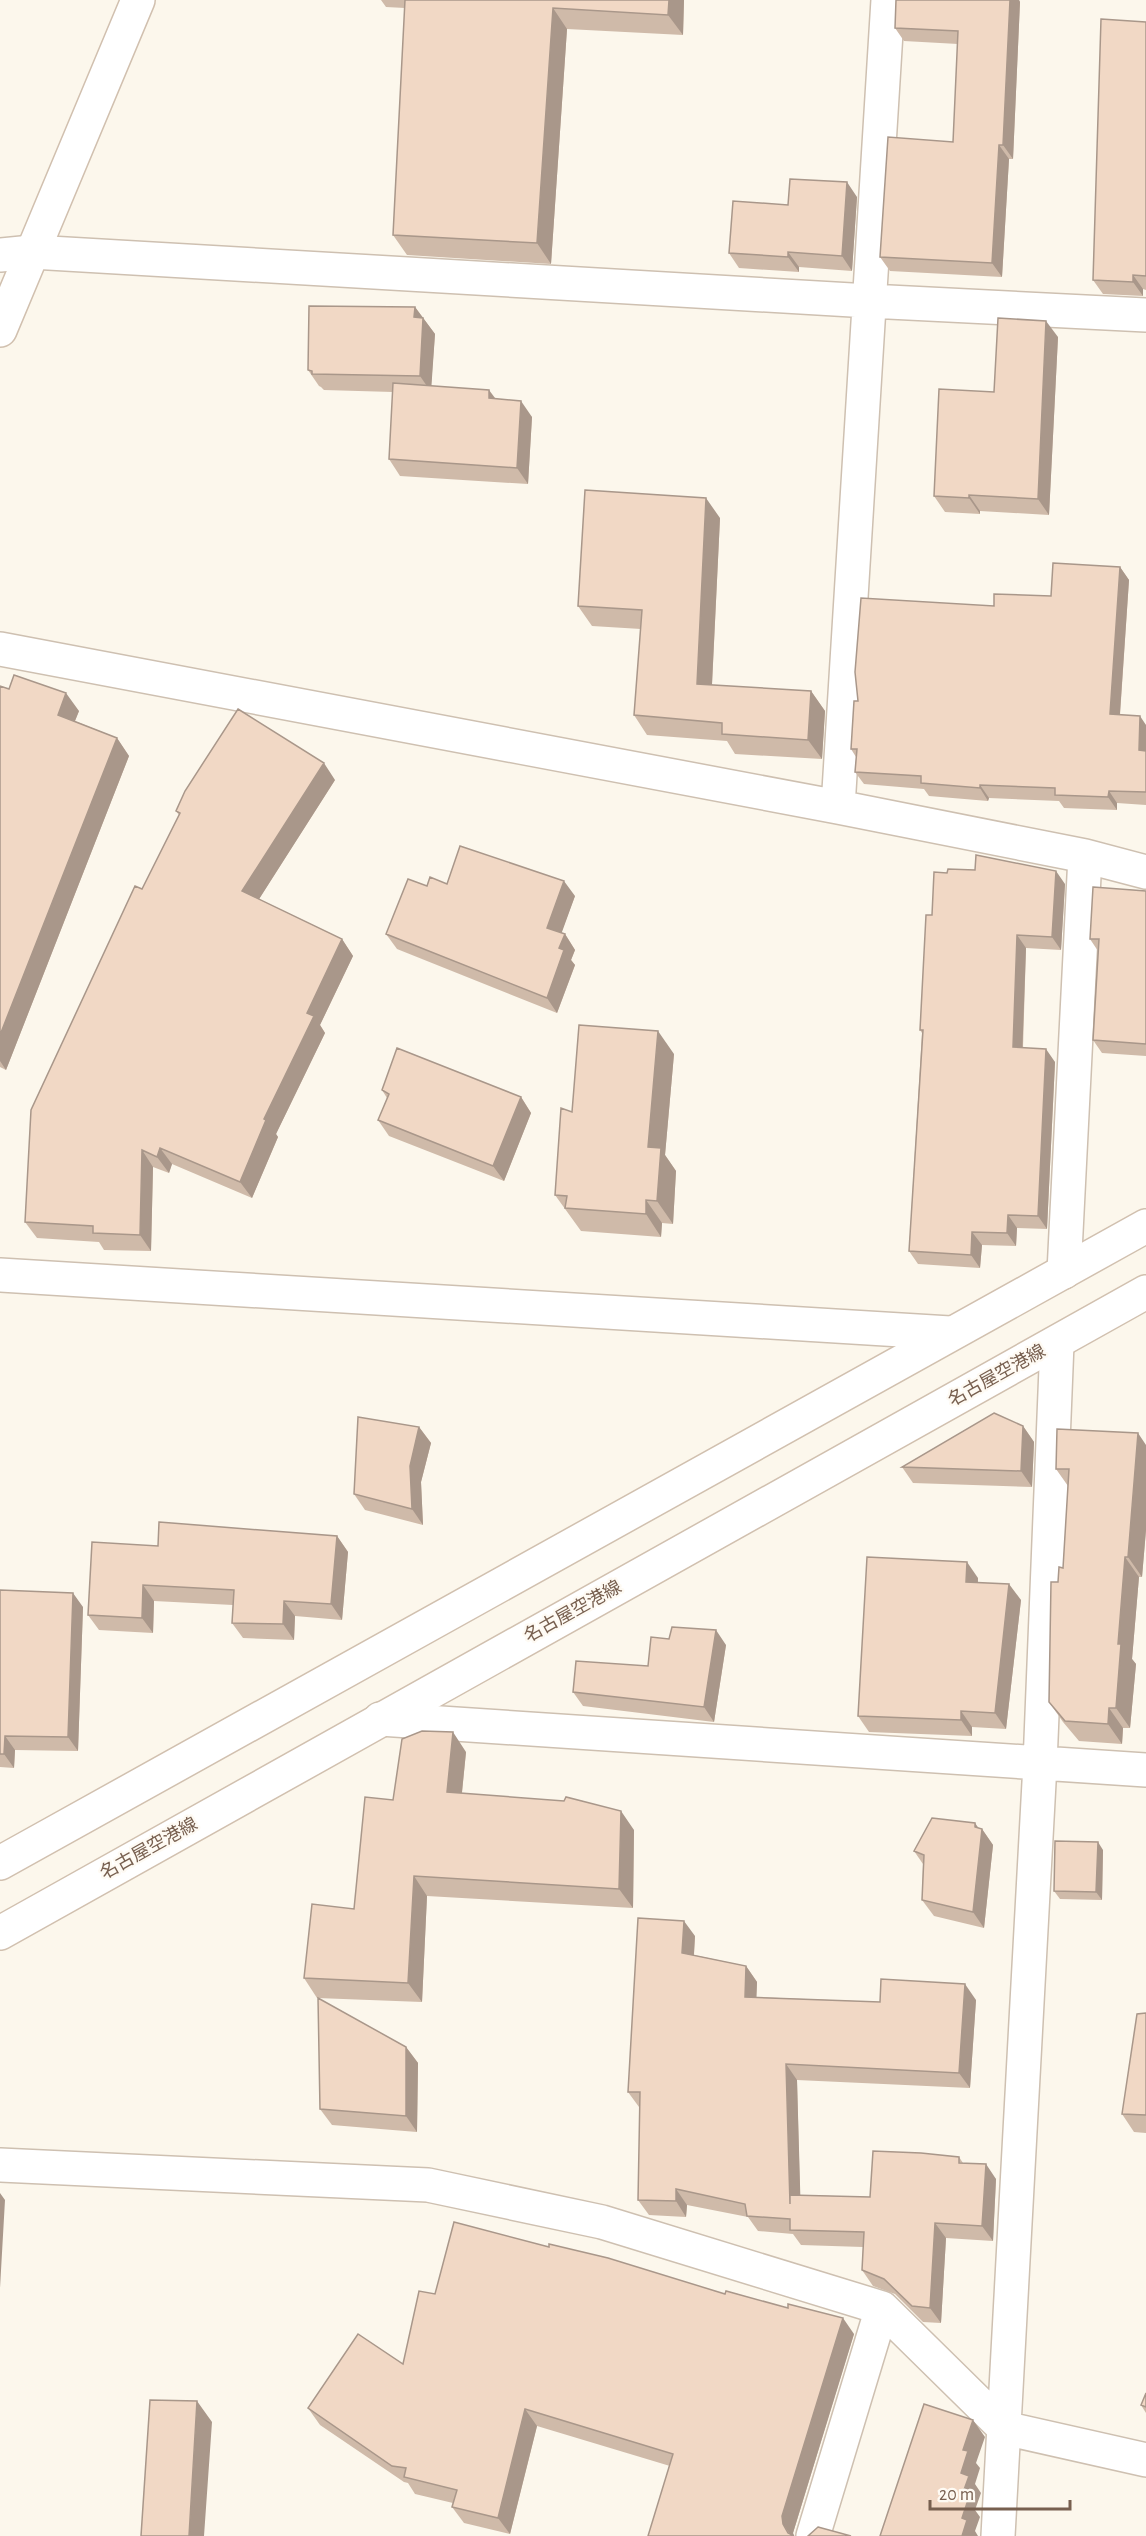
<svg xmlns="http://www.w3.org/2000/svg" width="1146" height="2536" font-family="'Alegreya Sans','Noto Sans JP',sans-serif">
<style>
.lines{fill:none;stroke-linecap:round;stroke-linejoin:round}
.street-casing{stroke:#cec0b1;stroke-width:36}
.secondary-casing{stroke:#d1c0af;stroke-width:36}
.street{stroke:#fff;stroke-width:33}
.secondary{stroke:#fff;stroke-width:33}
.wall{fill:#cfbaa9}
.shaded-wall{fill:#a9978a}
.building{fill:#f1d8c5;stroke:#a9978a;stroke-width:1.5}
.labels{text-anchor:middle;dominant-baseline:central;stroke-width:4.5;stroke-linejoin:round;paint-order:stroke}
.street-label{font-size:18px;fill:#775f4f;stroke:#fefaf3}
</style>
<rect width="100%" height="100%" fill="#fcf7ec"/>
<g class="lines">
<defs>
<path id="street" d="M0 255 32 252 869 301 1146 315
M0 649 838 807 1085 856 1146 872
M838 807 888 0
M1064 1272 1085 856
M0 1275 950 1333
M380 1719 1146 1770
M0 2165 428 2185 602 2222 882 2308 1004 2428 1146 2460
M813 2536 882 2308
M998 2536 1040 1764 1057 1343"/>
<path id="secondary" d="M0 330 138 0
M0 1863 1146 1226
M0 1933 1146 1292"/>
</defs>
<!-- street casing -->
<use href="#street" class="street-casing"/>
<!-- secondary casing -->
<use href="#secondary" class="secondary-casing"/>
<!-- street -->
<use href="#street" class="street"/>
<!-- secondary -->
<use href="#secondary" class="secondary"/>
</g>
<!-- wall -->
<path class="wall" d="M381 0H684L683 35 567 29 551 264 407 255 393 235 405 8 386 7Z
M896 0H1019L1020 2 1013 159H1009L1002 277 890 271 880 257 953 142 958 44 904 41 895 28Z
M1146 22V290L1143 289V296L1103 294 1093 280Z
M857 197 852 271 799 267V272L739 268 729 253 788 205Z
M415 307 435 334 431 386 496 399 532 417 528 484 400 476 389 459 393 392 324 390 321 387 319 386 308 370Z
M1058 337 1049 515 980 511V514L945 512 934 496Z
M720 518 712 685 811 691 825 711 822 759 735 754 727 741 647 735 634 715 641 629 592 626 578 606Z
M1120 567 1129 580 1120 715 1146 725V805L1117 803V810L1064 808 1059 801 989 798 988 801 929 796 924 789 864 784 855 772 856 757 851 749 858 701 994 606 1051 596Z
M0 686 79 711 75 721 117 738 129 756 6 1070 0 1067Z
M335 780 259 899 342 939 353 956 320 1025 325 1033 276 1134 278 1137 252 1198 172 1164 169 1173 153 1167 151 1251 104 1250 99 1242 37 1238 25 1222 142 889 179 815 176 811Z
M447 884 575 896 561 933 565 934 575 950 571 960 575 965 557 1013 397 949 386 934 427 886Z
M1065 884 1061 950 1026 948 1023 1048 1055 1062 1047 1229 1017 1228 1016 1246 982 1245 980 1268 918 1264 909 1251 922 1033 920 1030 932 915Z
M1146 891V1056L1102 1053 1093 1040 1098 951 1090 939Z
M674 1054 665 1155 676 1171 673 1224 662 1223 661 1237 581 1231 555 1195 572 1112Z
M382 1090 521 1097 531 1113 504 1181 389 1136 378 1120 387 1098Z
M1023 1426 1034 1442 1032 1487 913 1483 902 1467Z
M419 1427 431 1443 421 1482 423 1525 365 1510 354 1494Z
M1146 1445V1530L1142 1577H1139L1132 1659 1136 1664 1130 1728H1123L1122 1744 1079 1741 1063 1722 1049 1702 1058 1582 1063 1568 1068 1486 1056 1469Z
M337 1536 348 1552 342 1620 295 1616 294 1640 243 1638 232 1623 233 1605 154 1601 153 1633 99 1630 88 1615 158 1546Z
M978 1578V1583L1021 1600 1006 1729 972 1727V1736L869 1732 858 1716Z
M0 1590 83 1607 78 1751 15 1750 14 1768 0 1767Z
M669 1639 726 1645 714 1722 583 1706 573 1692 648 1666Z
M466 1752 462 1793 634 1830 633 1908 427 1896 422 2002 317 1998 304 1978 354 1909 393 1800Z
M978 1828 982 1829 993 1845 984 1928 934 1916 922 1900 923 1864 914 1851Z
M1103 1850 1102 1900 1060 1899 1054 1891Z
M695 1936 694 1955 746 1966 757 1982 756 1997 880 2002 976 2000 970 2088 797 2080 800 2195 870 2197 959 2157 963 2163 996 2179 993 2241 946 2238 941 2323 923 2322 895 2294 873 2286 862 2270 863 2247 801 2245 793 2234 758 2231 748 2217 687 2205 686 2217 649 2215 638 2200 640 2107H639L628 2092Z
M1146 2013V2133L1134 2132 1122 2114Z
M406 2047 418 2063 417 2132 332 2125 320 2109Z
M435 2294 854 2334 793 2533 794 2536 670 2466 537 2426 510 2534 464 2523 452 2507 453 2503 415 2494 408 2483 404 2482 320 2425 308 2408 403 2364Z
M1146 2393V2413L1141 2405Z"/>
<!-- shaded-wall -->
<path class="shaded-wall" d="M669 0H684L683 35 668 15Z
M1010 0H1019L1020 2 1013 159 1003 145Z
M553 8 567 29 551 264 537 243Z
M999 145 1009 159 1002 277 992 263Z
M847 182 857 197 852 271 842 256Z
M788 252 799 267V272L788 257Z
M1133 275 1143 289V296L1133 282Z
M415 307 435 334 431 392 420 376 414 317Z
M1046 321 1058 337 1049 515 1038 499Z
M489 390 501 406 489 398Z
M521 401 532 417 528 484 517 468Z
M969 495 980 511V514L969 498Z
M706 498 720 518 711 704 697 684Z
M1120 567 1129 580 1119 727 1110 714Z
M811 691 825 711 822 759 808 740Z
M66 693 79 711 70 733 58 715Z
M1140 716 1146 725V761L1139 750Z
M117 738 129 756 6 1070 0 1061V1035Z
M324 763 335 780 254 907 242 891Z
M980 785 989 798 988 801 980 788Z
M1109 791 1117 803V810L1108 797Z
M1056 871 1065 884 1061 950 1052 937Z
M564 881 575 896 558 943 547 928Z
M565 934 575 950 571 960 575 965 557 1013 547 998 559 948Z
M1017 935 1026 948 1022 1060 1013 1047Z
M342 939 353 956 320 1025 325 1033 276 1134 278 1137 252 1198 240 1182 264 1119 307 1013Z
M658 1031 674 1054 665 1155 676 1171 673 1224 657 1201 648 1147Z
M1046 1049 1055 1062 1047 1229 1038 1216Z
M521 1097 531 1113 504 1181 493 1166Z
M160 1148 172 1164 169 1173 157 1157Z
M142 1150 153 1167 151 1251 140 1235Z
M646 1200 662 1223 661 1237 646 1214Z
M1008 1215 1017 1228 1016 1246 1007 1233Z
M972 1232 982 1245 980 1268 971 1255Z
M1023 1426 1034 1442 1032 1487 1021 1471Z
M419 1427 431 1443 421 1482 423 1525 412 1509 410 1466Z
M1138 1433 1146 1445V1530L1142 1577 1128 1557Z
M337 1536 348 1552 342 1620 331 1604Z
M1125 1557 1139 1577 1132 1659 1136 1664 1130 1728 1116 1708 1118 1644Z
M967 1562 978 1578 977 1598 966 1582Z
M1009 1584 1021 1600 1006 1729 995 1713Z
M143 1585 154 1601 153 1633 142 1618Z
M73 1593 83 1607 78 1751 68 1737Z
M284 1601 295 1616 294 1640 283 1624Z
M716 1630 726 1645 714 1722 704 1707Z
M1109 1708 1123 1728 1122 1744 1108 1724Z
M961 1711 972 1727V1736L961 1720Z
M453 1732 466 1752 460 1811 447 1792Z
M5 1736 15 1750 14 1768 4 1754Z
M621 1811 634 1830 633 1908 619 1889Z
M975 1823 982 1833V1829L993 1845 984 1928 973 1912Z
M1098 1842 1103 1850 1102 1900 1096 1892Z
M414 1876 427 1896 422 2002 408 1983Z
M684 1921 695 1936 693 1968 682 1953Z
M746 1966 757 1982 756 2012 745 1997Z
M965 1984 976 2000 970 2088 959 2073Z
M406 2047 418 2063 417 2132 406 2116Z
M786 2064 797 2080 801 2219 790 2204Z
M986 2164 996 2179 993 2241 982 2226Z
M676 2189 687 2205 686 2217 676 2201Z
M0 2193 5 2200 0 2288Z
M935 2223 946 2238 941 2323 930 2308Z
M843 2318 854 2334 793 2533 794 2536H791L783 2524 782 2516Z
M197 2401 212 2422 204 2536H189Z
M525 2409 537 2426 510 2534 498 2518Z
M973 2420 985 2437 976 2463 980 2468 975 2484 981 2493 975 2510 980 2517 975 2531 978 2536H962L961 2473 963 2450Z"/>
<!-- building -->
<path class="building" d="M405 0H669L668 15 553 8 537 243 393 235Z
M896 0H1010L1003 145H999L992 263 880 257 888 137 953 142 958 31 895 28Z
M1101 19 1146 22V276L1133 275V282L1093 280Z
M790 179 847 182 842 256 788 252V257L729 253 733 201 788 205Z
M309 306 415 307 414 317 423 318 420 376 312 374V371L308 370Z
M998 318 1046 321 1038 499 969 495V498L934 496 939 389 994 392Z
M393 383 489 390V398L521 401 517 468 389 459Z
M585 490 706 498 697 684 811 691 808 740 722 734V723L634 715 642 610 578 606Z
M1053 563 1120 567 1110 714 1140 716 1139 750 1146 751V792L1109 791 1108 797 1055 795V788L980 785V788L921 783V776L855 772 857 749H851L854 701H858L855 672 861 598 994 606V594L1051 596Z
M14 675 66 693 58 715 117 738 0 1035V686L9 689Z
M238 709 324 763 242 891 342 939 307 1013 314 1016 264 1119 266 1120 240 1182 160 1148 157 1157 142 1150 140 1235 93 1233V1226L25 1222 31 1110 135 886 142 889 180 813 176 811 185 791Z
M460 846 564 881 547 928 565 934 559 948 564 950 547 998 386 934 408 879 427 886 430 877 447 884Z
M976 855 1056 871 1052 937 1017 935 1013 1047 1046 1049 1038 1216 1008 1215 1007 1233 972 1232 971 1255 909 1251 923 1030H920L926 915H932L934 872 947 873 948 869 975 870Z
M1093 887 1146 891V1044L1093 1040 1099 939H1090Z
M579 1025 658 1031 648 1147 661 1148 657 1201 646 1200V1214L565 1208 567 1196 555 1195 561 1108 572 1112Z
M397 1048 521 1097 493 1166 378 1120 389 1094 382 1090Z
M994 1413 1023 1426 1021 1471 902 1467Z
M358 1417 419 1427 410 1466 412 1509 354 1494Z
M1057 1429 1138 1433 1128 1557H1125L1118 1644H1121L1116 1708H1109L1108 1724 1065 1721 1049 1702 1051 1582H1058L1059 1567 1063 1568 1069 1469H1056Z
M159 1522 337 1536 331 1604 284 1601 283 1624 232 1623 234 1590 143 1585 142 1618 88 1615 92 1542 158 1546Z
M867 1557 967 1562 966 1582 1009 1584 995 1713 961 1711V1720L858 1716Z
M0 1590 73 1593 68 1737 5 1736 4 1754H0Z
M672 1627 716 1630 704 1707 573 1692 576 1661 648 1666 651 1637 669 1639Z
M422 1731 453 1732 447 1792 564 1801 566 1797 621 1811 619 1889 414 1876 408 1983 304 1978 312 1904 354 1909 365 1797 393 1800 402 1739Z
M932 1818 975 1823V1827L982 1829 973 1912 922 1900 924 1855 914 1851Z
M1055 1841 1098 1842 1096 1892 1054 1891Z
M638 1918 684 1921 682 1953 746 1966 745 1997 880 2002 881 1979 965 1984 959 2073 786 2064 790 2204V2195L870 2197 873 2151 921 2153 959 2157V2163L986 2164 982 2226 935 2223 930 2308 912 2306 884 2279 862 2270 864 2232 790 2230V2219L747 2216 745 2204 676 2189V2201L638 2200 640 2092H628Z
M318 1998 406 2047V2116L320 2109Z
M1146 2013V2115L1122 2114 1137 2014Z
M454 2222 549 2247V2244L608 2258 725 2294 726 2291 788 2308V2304L843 2318 782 2516 783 2524 788 2533 794 2536H648L673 2454 525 2409 498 2518 452 2507 457 2490 404 2477 406 2468 392 2466 308 2408 358 2334 403 2364 419 2291 435 2294Z
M1146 2393V2407L1141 2405Z
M150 2400 197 2401 189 2536H141Z
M924 2404 973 2420 963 2450 968 2451 961 2473 969 2476 961 2498 968 2500 962 2518 967 2520 962 2536H880Z
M818 2527 851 2536H808Z"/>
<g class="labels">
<!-- street labels -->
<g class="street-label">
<text transform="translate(997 1376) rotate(-29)">名古屋空港線</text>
<text transform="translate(573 1612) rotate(-29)">名古屋空港線</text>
<text transform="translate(149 1849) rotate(-29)">名古屋空港線</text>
</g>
</g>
<!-- scale -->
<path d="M930 2500v9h140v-9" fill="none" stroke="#775f4f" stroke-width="3"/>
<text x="939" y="2500" font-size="18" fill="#775f4f" stroke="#fefaf3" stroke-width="4.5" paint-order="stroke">20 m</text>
</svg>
